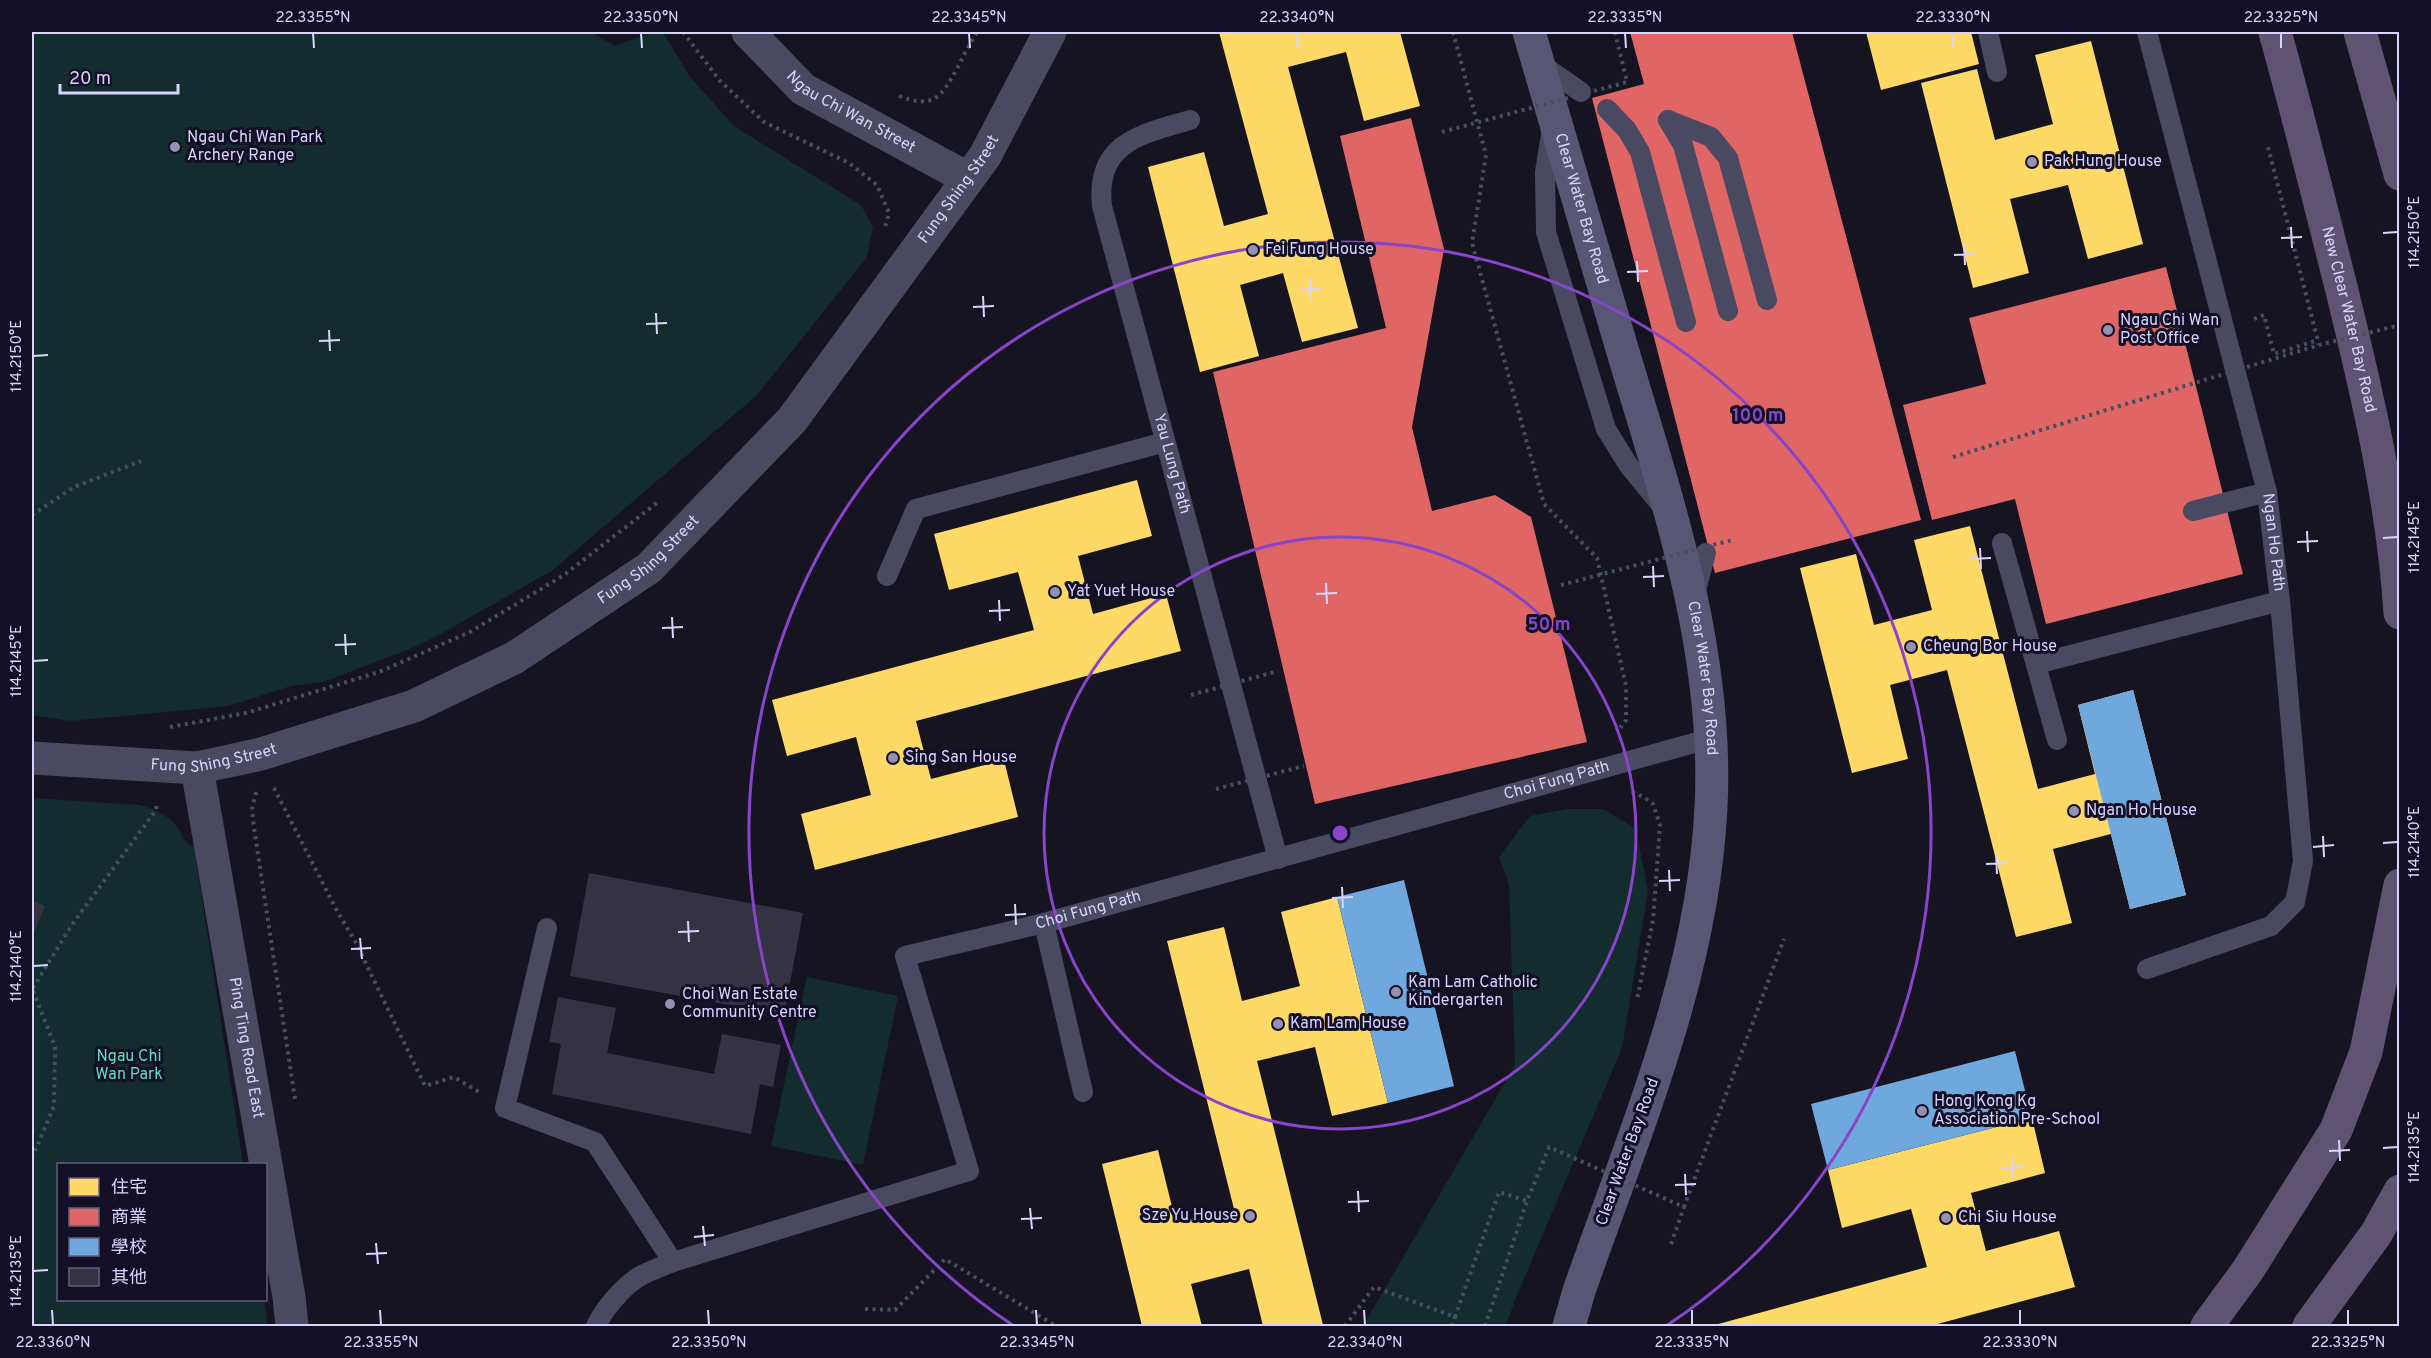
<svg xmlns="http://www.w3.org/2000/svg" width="2431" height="1358" font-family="Overpass,'Noto Sans TC',sans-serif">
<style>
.green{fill:#132c2d}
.homes{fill:#ffd966}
.shops{fill:#e06666}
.schools{fill:#6fa8dc}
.building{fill:#343243}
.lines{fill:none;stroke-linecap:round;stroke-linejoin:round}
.path{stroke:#44505f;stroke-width:4;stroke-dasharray:3 4.5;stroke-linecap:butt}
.lane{stroke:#4a4962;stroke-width:20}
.street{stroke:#4a4962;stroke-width:33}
.secondary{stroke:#575674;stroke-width:33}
.primary{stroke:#5e5373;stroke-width:33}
.path-bridge{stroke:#44505f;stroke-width:4;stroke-dasharray:3 4.5;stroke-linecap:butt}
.ticks{fill:none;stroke:#d9d4ff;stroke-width:2}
.ring{fill:none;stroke:#8945c9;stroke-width:3}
.poi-dot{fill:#9591b1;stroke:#130f26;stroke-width:2}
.labels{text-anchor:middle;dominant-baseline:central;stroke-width:6;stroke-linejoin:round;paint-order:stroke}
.street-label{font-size:16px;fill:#d9d4ff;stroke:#130f26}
.poi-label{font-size:16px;fill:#d9d4ff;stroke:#130f26;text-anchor:start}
.park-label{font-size:16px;fill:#5fe0c0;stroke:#130f26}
.centre{fill:#8945c9;stroke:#130f26;stroke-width:3}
.ring-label{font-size:18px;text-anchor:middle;font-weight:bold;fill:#8945c9;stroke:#130f26;stroke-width:6;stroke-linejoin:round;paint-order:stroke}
.neatline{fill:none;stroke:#d9d4ff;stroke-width:2}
.ticks-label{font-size:15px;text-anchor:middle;fill:#d9d4ff}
</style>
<rect width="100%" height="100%" fill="#161421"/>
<!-- green -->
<path class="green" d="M32 32H591L615 46 652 32H663L690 77 734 126 861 205 873 227 867 257 757 395 553 570 439 635 415 647 323 682 291 686 229 706 70 721 32 715Z
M32 798 140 805C154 809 170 816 178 828 185 838 182 841 194 847L243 1164H58V1300H264L268 1326H32Z
M1568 809H1603L1636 829 1648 891 1622 1048 1515 1300 1506 1326H1363L1515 1065 1509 884 1499 857 1530 816Z
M807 977 898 996 863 1165 771 1146Z"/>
<!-- homes -->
<path class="homes" d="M1219 32H1400L1420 106 1364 121 1346 52 1288 67 1358 328 1302 342 1283 273 1240 285 1259 356 1200 372 1148 167 1204 152 1224 226 1268 214Z
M1866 32H1971L1979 64 1881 90Z
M2091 41 2143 244 2088 259 2068 185 2010 199 2029 273 1973 288 1921 83 1977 69 1995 140 2053 124 2035 55Z
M1137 480 1152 536 1078 556 1093 614 1166 594 1181 651 916 721 931 779 1004 760 1018 817 815 870 801 814 871 795 856 737 787 756 772 700 1034 630 1018 572 949 590 934 534Z
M1970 526 2038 789 2095 774 2078 705 2133 690 2186 895 2130 909 2111 834 2053 849 2072 923 2016 937 1947 670 1890 685 1908 759 1852 773 1800 568 1856 554 1874 625 1932 610 1914 540Z
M1337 897 1388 1103 1332 1116 1315 1047 1257 1061 1323 1325 1263 1326 1249 1269 1191 1284 1202 1326H1142L1102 1164 1158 1150 1176 1223 1234 1209 1167 941 1224 927 1242 1001 1300 986 1281 912Z
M2032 1118 2045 1173 1971 1193 1986 1251 2059 1231 2075 1287 1930 1326H1711L1927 1267 1911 1209 1842 1228 1828 1170Z"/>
<!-- shops -->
<path class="shops" d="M1630 32H1792L1921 520 1715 573 1592 98 1644 84Z
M1411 118 1444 249 1412 427 1432 511 1495 495 1531 517 1587 742 1315 804 1213 372 1386 328 1340 136Z
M2166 267 2243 574 2046 624 2015 499 1932 520 1903 405 1986 384 1969 318Z"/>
<!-- schools -->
<path class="schools" d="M2133 690 2186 895 2130 909 2078 705Z
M1404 880 1454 1086 1388 1103 1337 897Z
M2015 1051 2032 1118 1828 1170 1811 1104Z"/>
<!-- building -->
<path class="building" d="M589 873 803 913 784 1015 570 976Z
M32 900 45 906 32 938Z
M558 997 616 1008 607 1053 714 1074 722 1034 781 1045 773 1087 760 1084 751 1134 552 1094 561 1044 549 1042Z"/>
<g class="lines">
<!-- path -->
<path class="path" d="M683 32 720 81 764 122 849 163 877 185 889 213 885 227
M1453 32 1486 155 1472 243 1544 504 1597 558 1626 686V720L1618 731
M899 96C934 109 940 98 957 69 963 56 970 44 977 32
M2254 319 2264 315 2274 354 2318 340
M32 515 74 487 141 461
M170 727 246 713 379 672 470 632 564 575 658 502
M274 788 337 911 355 941 425 1086 454 1077 479 1092
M256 792 252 809 254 828 295 1099
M1632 792 1644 797 1653 804 1660 825 1653 920 1637 1000
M33 988 71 926 156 810 157 802
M32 1158 54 1106 55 1047 32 988
M1671 1244 1684 1207
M865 1309 895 1310 945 1259 1056 1326
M1345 1326 1374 1287 1455 1317 1499 1192 1527 1201
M1452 1326 1455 1317"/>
<!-- lane -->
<g class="lane">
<path d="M1988 32 1997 72"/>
<path id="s1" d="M2147 32 2267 492 2280 601 2303 861 2295 902 2271 926 2147 969"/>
<path d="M1538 62 1581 92"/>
<path d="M1607 109 1627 130 1640 152 1686 322"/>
<path id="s2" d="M1190 120C1141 134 1095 143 1102 206L1278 859"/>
<path d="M1668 120 1711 137 1728 158 1767 300"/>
<path d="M1668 120 1683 145 1728 311"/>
<path d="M1552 128 1545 172 1546 232 1606 429 1629 466 1662 506"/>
<path d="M2193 511 2267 492"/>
<path d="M2002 543 2057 740"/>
<path d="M887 576 916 509 1165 442"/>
<path d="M1695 594 1706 553"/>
<path d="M2036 664 2280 601"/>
<path d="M1044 923 1083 1092"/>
<path d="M547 928 505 1108 595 1142 673 1262"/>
<path id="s3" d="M596 1326C604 1309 621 1289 637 1278 648 1271 662 1267 673 1262L969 1171 905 956 1044 923 1712 738"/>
</g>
<!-- street -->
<g class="street">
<path id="s4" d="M748 32 803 89 967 178"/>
<path id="s5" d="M32 758 197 768 261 754 414 706 514 658 649 568 792 420 985 156 1050 32"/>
<path id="s6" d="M197 768 289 1297 292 1326"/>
</g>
<!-- secondary -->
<path class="secondary" id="s7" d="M1529 32C1561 138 1591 246 1623 352 1667 499 1719 652 1711 807 1703 976 1634 1133 1579 1291L1569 1326"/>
<!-- primary -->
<g class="primary">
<path id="s8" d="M2275 32C2299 118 2320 204 2342 291 2368 397 2393 504 2400 613"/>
<path d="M2360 32 2400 174"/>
<path d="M2207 1326 2248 1270 2336 1130 2366 1052 2400 885"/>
<path d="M2309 1326 2376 1234 2400 1191"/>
</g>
<!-- path-bridge -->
<path class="path-bridge" d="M1442 132 1627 82 1615 32
M2268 147 2319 345
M1953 457 2319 345 2400 325
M1561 585 1732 540
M1191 695 1278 671
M1216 789 1304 766
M1485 1326 1527 1201 1549 1147 1684 1207 1784 939"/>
</g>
<!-- ticks -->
<path class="ticks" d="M313 33 314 48M641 33 642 48M969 33 970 48M1297 33 1298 48M1625 33 1626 48M1953 33V48M2281 33V48M2291 227 2292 248M2383 233 2398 232M2281 238 2302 237M1964 244 1965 265M1954 255 1975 254M1637 261 1638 282M1627 272 1648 271M1310 278 1311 299M1300 290 1321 288M983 296 984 317M973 307 994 306M656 313 657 334M646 324 667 323M329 330 330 351M319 341 340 340M33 356 48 355M2307 531 2308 552M2383 538 2398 537M2297 542 2318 541M1980 548 1981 569M1970 559 1991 558M1653 566 1654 587M1643 577 1664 576M1326 583 1327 604M1316 594 1337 593M999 600 1000 621M989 611 1010 610M672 617 673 638M662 628 683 627M345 634 346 655M335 645 356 644M33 661 48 660M2323 836 2324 857M2383 843 2398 842M2313 847 2334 845M1996 853 1997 874M1986 864 2007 863M1669 870 1670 891M1659 881 1680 880M1342 887 1343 908M1332 898 1353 897M1015 904 1016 925M1005 915 1026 914M688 921 689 942M678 932 699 931M360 938 362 959M351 949 371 948M33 966 48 965M2339 1140 2340 1161M2383 1148 2398 1147M2329 1151 2350 1150M2012 1157 2013 1178M2002 1168 2023 1167M1685 1174 1686 1195M1675 1185 1696 1184M1358 1191 1359 1212M1348 1202 1369 1201M1030 1208 1032 1229M1021 1219 1042 1218M703 1226 705 1246M694 1237 714 1235M376 1243 378 1264M366 1254 387 1253M33 1271 48 1270M52 1310 53 1325M380 1310 381 1325M708 1310 709 1325M1036 1310 1037 1325M1364 1310 1365 1325M1692 1310V1325M2020 1310V1325M2348 1310V1325"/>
<!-- distance rings -->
<g class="ring">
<circle cx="1340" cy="833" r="296"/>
<path d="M1014 1326A591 591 0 1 1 1666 1326"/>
</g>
<!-- markers -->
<g class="poi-dot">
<circle cx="175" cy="147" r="6"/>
<circle cx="2032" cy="162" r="6"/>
<circle cx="1253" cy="250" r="6"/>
<circle cx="2108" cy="330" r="6"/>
<circle cx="1055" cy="592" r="6"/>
<circle cx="1911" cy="647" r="6"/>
<circle cx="893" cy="758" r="6"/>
<circle cx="2074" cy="811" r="6"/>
<circle cx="1396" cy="992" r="6"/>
<circle cx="670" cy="1004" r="6"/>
<circle cx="1278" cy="1024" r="6"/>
<circle cx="1922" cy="1111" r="6"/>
<circle cx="1250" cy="1216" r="6"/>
<circle cx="1946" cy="1218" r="6"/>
</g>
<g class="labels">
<!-- street labels -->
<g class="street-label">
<text stroke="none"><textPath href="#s4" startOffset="132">Ngau Chi Wan Street</textPath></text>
<text stroke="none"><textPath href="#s5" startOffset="1155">Fung Shing Street</textPath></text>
<text stroke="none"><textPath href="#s7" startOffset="184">Clear Water Bay Road</textPath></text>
<text stroke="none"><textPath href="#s8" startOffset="297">New Clear Water Bay Road</textPath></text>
<text stroke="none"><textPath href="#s2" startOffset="406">Yau Lung Path</textPath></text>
<text stroke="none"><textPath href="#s1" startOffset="526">Ngan Ho Path</textPath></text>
<text stroke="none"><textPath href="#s5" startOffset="669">Fung Shing Street</textPath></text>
<text stroke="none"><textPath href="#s7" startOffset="670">Clear Water Bay Road</textPath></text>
<text stroke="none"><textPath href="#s5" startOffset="183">Fung Shing Street</textPath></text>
<text stroke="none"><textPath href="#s3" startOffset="1312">Choi Fung Path</textPath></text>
<text stroke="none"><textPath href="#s3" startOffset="826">Choi Fung Path</textPath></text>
<text stroke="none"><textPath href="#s6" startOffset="284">Ping Ting Road East</textPath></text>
<text transform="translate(1628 1152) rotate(-70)">Clear Water Bay Road</text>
</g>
<!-- poi labels -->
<g class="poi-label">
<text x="187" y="138">Ngau Chi Wan Park<tspan x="187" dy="18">Archery Range</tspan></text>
<text x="2044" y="162">Pak Hung House</text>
<text x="1265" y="250">Fei Fung House</text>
<text x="2120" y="321">Ngau Chi Wan<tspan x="2120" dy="18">Post Office</tspan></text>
<text x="1067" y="592">Yat Yuet House</text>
<text x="1923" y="647">Cheung Bor House</text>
<text x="905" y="758">Sing San House</text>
<text x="2086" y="811">Ngan Ho House</text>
<text x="1408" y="983">Kam Lam Catholic<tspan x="1408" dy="18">Kindergarten</tspan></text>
<text x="682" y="995">Choi Wan Estate<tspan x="682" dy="18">Community Centre</tspan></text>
<text x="1290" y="1024">Kam Lam House</text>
<text x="1934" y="1102">Hong Kong Kg<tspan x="1934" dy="18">Association Pre-School</tspan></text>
<text x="1238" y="1216" text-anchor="end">Sze Yu House</text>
<text x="1958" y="1218">Chi Siu House</text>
</g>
<!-- park labels -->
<g class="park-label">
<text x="129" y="1057">Ngau Chi<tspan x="129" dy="18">Wan Park</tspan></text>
</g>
</g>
<circle cx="1340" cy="833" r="9" class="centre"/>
<g class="ring-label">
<text x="1758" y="421">100 m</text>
<text x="1549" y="630">50 m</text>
</g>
<!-- border -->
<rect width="2431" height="1358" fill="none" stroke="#130f26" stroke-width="66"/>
<!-- legend -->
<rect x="57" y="1163" width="210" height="138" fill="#130f26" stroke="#625e7d" stroke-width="1.5"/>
<rect x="69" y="1178" width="30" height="18" fill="#ffd966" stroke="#625e7d" stroke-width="1.5"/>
<text x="111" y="1193" font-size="18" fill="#d9d4ff">住宅</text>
<rect x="69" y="1208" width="30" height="18" fill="#e06666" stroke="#625e7d" stroke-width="1.5"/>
<text x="111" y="1223" font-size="18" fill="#d9d4ff">商業</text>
<rect x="69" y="1238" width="30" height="18" fill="#6fa8dc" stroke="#625e7d" stroke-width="1.5"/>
<text x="111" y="1253" font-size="18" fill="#d9d4ff">學校</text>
<rect x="69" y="1268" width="30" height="18" fill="#343243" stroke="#625e7d" stroke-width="1.5"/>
<text x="111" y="1283" font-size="18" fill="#d9d4ff">其他</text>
<!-- scale -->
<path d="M60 84v9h118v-9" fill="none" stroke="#d9d4ff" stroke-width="3"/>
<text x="69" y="84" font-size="18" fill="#d9d4ff" stroke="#130f26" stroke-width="4.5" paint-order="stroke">20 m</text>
<rect x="33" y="33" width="2365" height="1292" class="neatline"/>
<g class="ticks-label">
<text x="313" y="22">22.3355°N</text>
<text x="641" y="22">22.3350°N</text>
<text x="969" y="22">22.3345°N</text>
<text x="1297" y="22">22.3340°N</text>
<text x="1625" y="22">22.3335°N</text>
<text x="1953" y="22">22.3330°N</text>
<text x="2281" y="22">22.3325°N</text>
<text transform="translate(2414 232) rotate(-90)" y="5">114.2150°E</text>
<text transform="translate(16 356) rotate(-90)" y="5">114.2150°E</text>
<text transform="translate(2414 537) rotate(-90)" y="5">114.2145°E</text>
<text transform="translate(16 661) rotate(-90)" y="5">114.2145°E</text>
<text transform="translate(2414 842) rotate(-90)" y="5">114.2140°E</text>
<text transform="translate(16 966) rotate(-90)" y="5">114.2140°E</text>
<text transform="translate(2414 1147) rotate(-90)" y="5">114.2135°E</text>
<text transform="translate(16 1271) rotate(-90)" y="5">114.2135°E</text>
<text x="53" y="1347">22.3360°N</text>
<text x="381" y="1347">22.3355°N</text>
<text x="709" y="1347">22.3350°N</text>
<text x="1037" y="1347">22.3345°N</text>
<text x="1365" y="1347">22.3340°N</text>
<text x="1692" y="1347">22.3335°N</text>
<text x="2020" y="1347">22.3330°N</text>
<text x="2348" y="1347">22.3325°N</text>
</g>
</svg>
